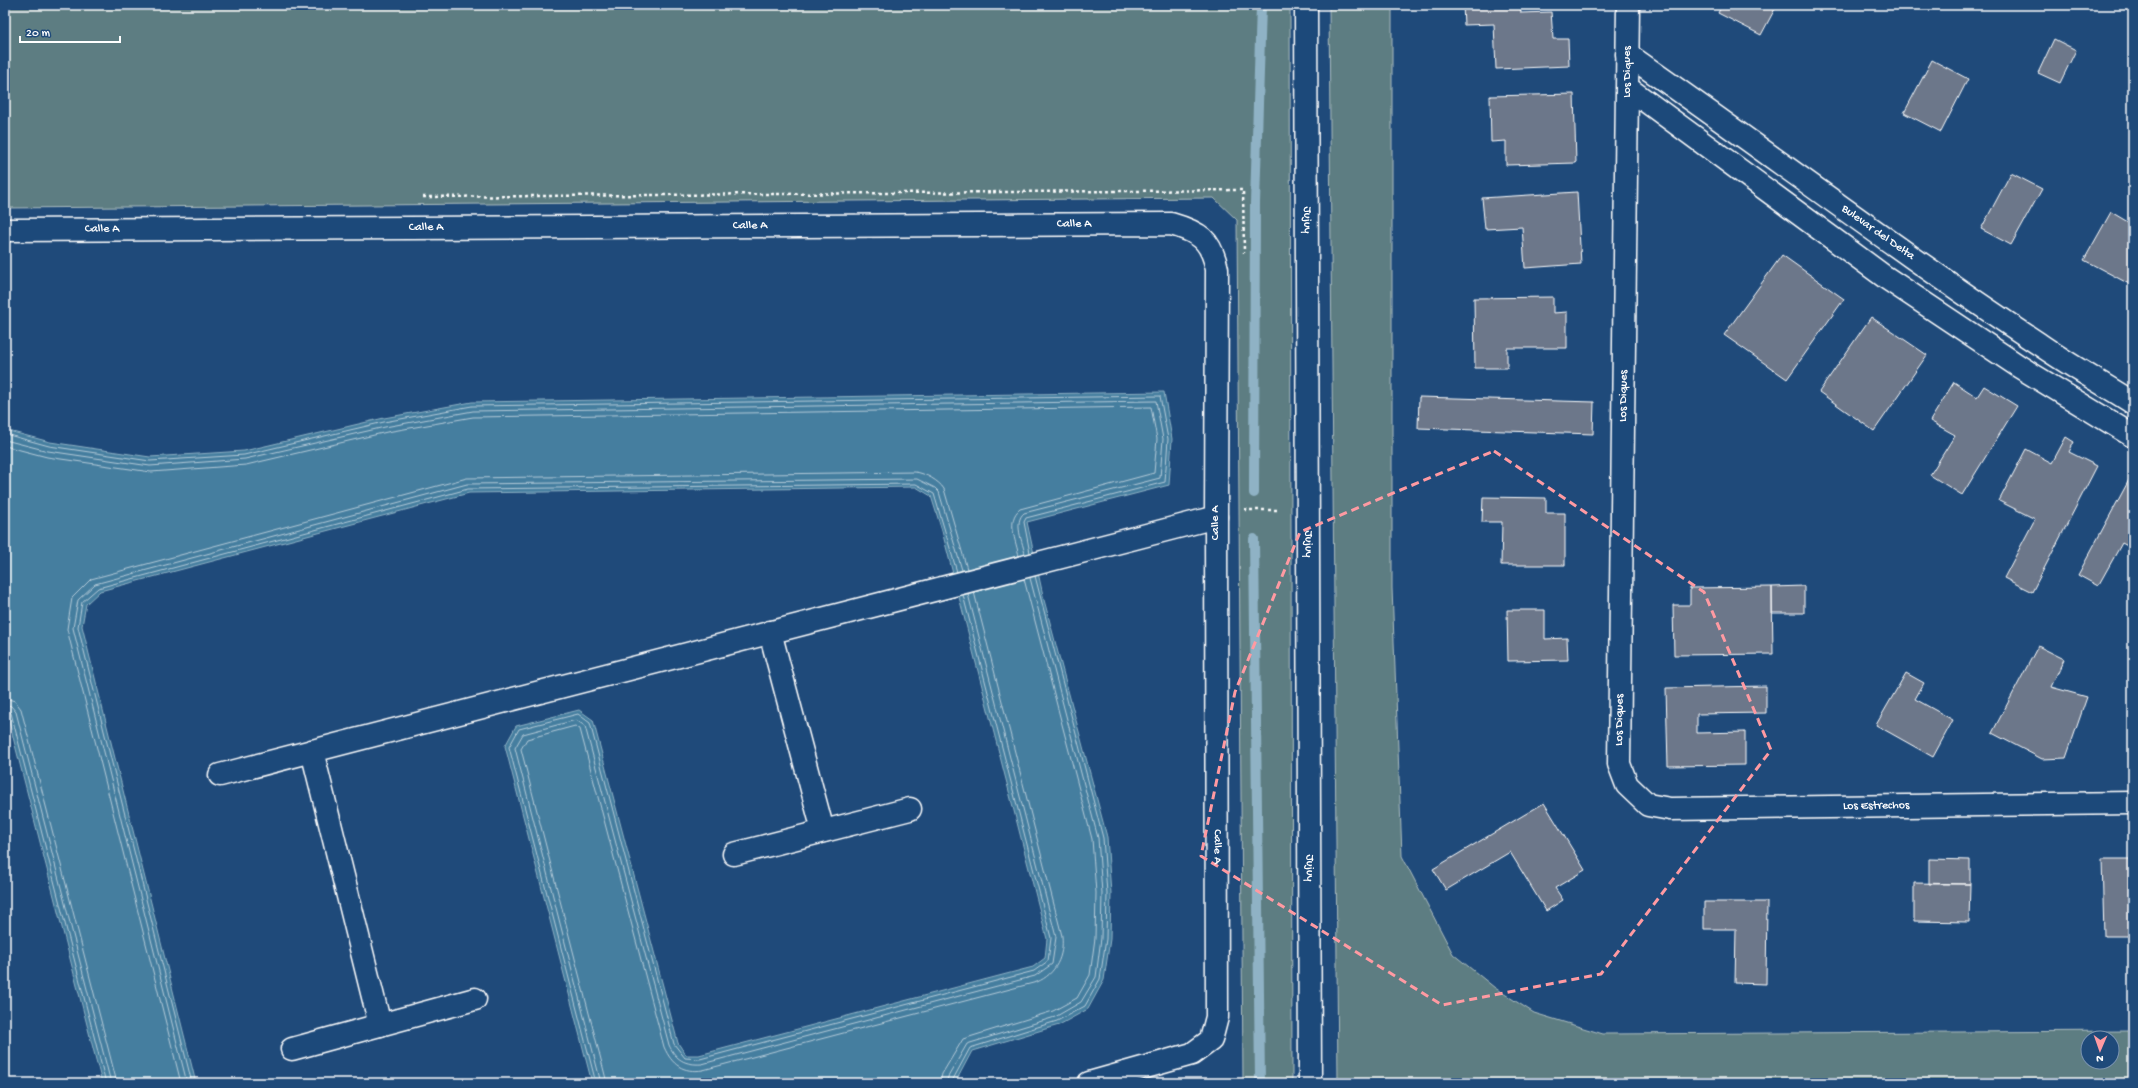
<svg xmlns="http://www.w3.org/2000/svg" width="2138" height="1088" font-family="'Gochi Hand',sans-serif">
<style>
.green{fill:#5d7d82;stroke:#aebec0;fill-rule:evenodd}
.water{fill:#457e9f;stroke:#8fb2c5}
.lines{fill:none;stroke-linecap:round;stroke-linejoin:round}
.shore{stroke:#b5cbd9;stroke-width:1}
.stream{stroke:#8fb2c5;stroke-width:10}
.building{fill:#6c778a;stroke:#fff}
.street-casing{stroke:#fff;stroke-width:25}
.secondary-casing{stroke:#fff;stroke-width:25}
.path{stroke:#fff;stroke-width:2.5;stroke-dasharray:3 3;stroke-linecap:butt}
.street{stroke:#1f4a7a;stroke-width:22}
.secondary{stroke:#1f4a7a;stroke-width:22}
.marked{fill:none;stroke:#ff9aa2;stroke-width:3;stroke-dasharray:8 5;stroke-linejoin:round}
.labels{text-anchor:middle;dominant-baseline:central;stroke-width:3;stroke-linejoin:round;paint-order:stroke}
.street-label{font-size:12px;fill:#fff;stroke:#1f4a7a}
</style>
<rect width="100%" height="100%" fill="#1f4a7a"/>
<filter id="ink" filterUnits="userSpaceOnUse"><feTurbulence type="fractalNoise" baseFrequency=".025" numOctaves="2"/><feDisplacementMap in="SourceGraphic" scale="8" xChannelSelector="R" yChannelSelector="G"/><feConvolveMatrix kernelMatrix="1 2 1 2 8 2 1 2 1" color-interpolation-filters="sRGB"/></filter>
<g filter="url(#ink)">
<!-- green -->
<path class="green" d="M5 5H1290L1292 1083H1243L1237 220 1214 198 5 208Z
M1329 5H1392V588L1402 856 1453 954 1495 988 1534 1013 1603 1034 2133 1031V1083H1338ZM2088 1038H2112V1062H2088Z"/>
<!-- water -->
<path class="water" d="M1164 392 1172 439 1169 485 1027 522 1044 600 1107 837 1111 893 1110 939 1104 980 1088 1009 1059 1025 972 1051 955 1083H592L505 746 516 726 579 710 593 720 678 1043 686 1055H699L1033 967 1045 958 1047 939 942 531 931 496 916 487 469 493 100 591 86 604 82 626 196 1083H102L5 706V430L50 442 150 457 244 451 384 418 472 402Z"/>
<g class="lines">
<!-- shore -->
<path class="shore" d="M5 434 49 446 150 461 244 455 384 422 472 406 1160 396 1168 439 1165 482 1026 518 1024 522 1030 553
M5 440 48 451 150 466 245 459 385 427 473 411 1156 401 1163 439 1160 478 1024 513C1013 522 1023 543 1025 554
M5 446 47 457 151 472 246 465 387 432 473 417 1151 407 1157 439 1154 473 1020 509C1006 520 1016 541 1019 556
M5 698 15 701 21 709 117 1083
M5 704 11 706 16 712 111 1083
M5 709 11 713 106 1083
M181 1083 67 629 72 598 91 579 467 478 915 472C925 473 939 481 944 489L967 569
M187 1083 73 628 78 600 95 584 467 484 917 479 935 488 939 492 962 570
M192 1083 78 627 82 602 98 588 468 489 916 484 934 494 957 572
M596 1083 509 747 519 729 578 714 590 723 674 1044 685 1058 700 1059 1034 971 1048 961 1051 938 963 595
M601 1083 515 748 523 734 576 720 585 726 669 1045C676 1060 685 1065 702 1064L1035 976 1052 964 1056 937 968 594
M607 1083 521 749 527 739 575 726 580 729 664 1047C672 1065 683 1073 703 1070L1037 982C1056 974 1064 956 1062 936L974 592
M940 1083 942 1074 963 1039 1053 1011 1077 998 1090 975 1095 938 1096 893 1092 839 1024 579
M946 1083 948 1077 967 1044 1055 1017 1081 1002 1096 977 1101 938 1102 893 1098 838 1030 578
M951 1083 970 1048 1057 1021 1085 1006 1100 979 1106 939 1107 893 1103 838 1035 576"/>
<!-- stream -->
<path class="stream" d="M1254 493 1255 203 1261 5
M1254 539 1260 1083"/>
</g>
<!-- building -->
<path class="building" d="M1463 5H1520L1521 13 1551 12 1553 39H1568L1569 66 1496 69 1494 24 1464 25Z
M1722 5H1777L1761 35 1718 13Z
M2054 39 2076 50 2060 83 2038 73Z
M1932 60 1968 79 1941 132 1904 113Z
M1574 94 1576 163 1506 165V141L1491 142 1490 96Z
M2011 173 2042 189 2011 245 1981 229Z
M1577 192 1581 264 1525 268 1522 227 1485 229 1482 198Z
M2111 212 2133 225V286L2084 260Z
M1782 255 1844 299 1787 379 1724 335Z
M1553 297V313L1567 312V348H1507V368H1475L1474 298Z
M1871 317 1927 355 1874 431 1819 392Z
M1954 382 1977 397 1984 386 2017 406 1962 495 1930 475 1955 435 1930 421Z
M1419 397 1594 402 1593 434 1418 428Z
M2066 437 2074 442 2069 452 2097 466 2032 592 2004 578 2035 519 1999 501 2026 449 2052 463Z
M2129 480 2133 482V549L2122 543 2098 586 2078 575Z
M1483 497 1546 498V513H1565V565H1501L1502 522H1482Z
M1804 586V613H1772V587Z
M1772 587 1773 654 1674 655 1673 605H1690V588Z
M1507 610H1545V639L1567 638 1568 660 1508 661Z
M2038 646 2064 659 2051 687 2087 697 2066 758 2042 759 1992 733Z
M1906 673 1924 683 1915 699 1953 720 1933 757 1876 725Z
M1766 686V713L1697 714V733L1745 732V765L1668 766 1666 688Z
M1544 803 1585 870 1555 888 1563 900 1546 911 1510 852 1446 890 1433 869Z
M1929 859 1970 860V884H1929Z
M2102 859H2133V954V936H2104Z
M1914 883 1970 884 1969 922 1914 921Z
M1704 902H1767L1766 984 1735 983 1736 929H1704Z"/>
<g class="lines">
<defs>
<g id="street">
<path id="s1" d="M1628 5 1619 764 1627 785 1648 805 1670 809 2133 803"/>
<path id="s2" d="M1627 54C1765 150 1899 252 2039 344 2069 365 2102 383 2133 403"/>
<path d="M1628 88 1885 277 2020 367 2133 436"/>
<path id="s3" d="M5 230 1171 224C1199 232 1211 239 1217 269L1216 517 1217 1017 1211 1040 1192 1054 1089 1083"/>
<path d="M770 632 823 831"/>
<path d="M312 751 380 1025"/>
<path d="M220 775 1216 517"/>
<path d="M734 854 910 809"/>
<path d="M292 1049 475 999"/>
</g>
<g id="secondary">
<path id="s4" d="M1306 5 1310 1083"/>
</g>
</defs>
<!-- street casing -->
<use href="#street" class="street-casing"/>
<!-- secondary casing -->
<use href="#secondary" class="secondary-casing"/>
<!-- path -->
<path class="path" d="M423 197 1243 190 1244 253
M1246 508V510H1279"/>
<!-- street -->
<use href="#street" class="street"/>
<!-- secondary -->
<use href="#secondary" class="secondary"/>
</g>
</g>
<!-- marked area -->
<path class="marked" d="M1494 451 1704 592 1771 750 1601 974 1442 1005 1201 856 1235 692 1300 532Z"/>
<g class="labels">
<!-- street labels -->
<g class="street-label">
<text transform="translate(1628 72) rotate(-90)">Los Diques</text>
<text stroke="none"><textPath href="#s4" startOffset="215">Jujuy</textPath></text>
<text stroke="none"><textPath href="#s3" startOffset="1069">Calle A</textPath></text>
<text stroke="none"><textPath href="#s3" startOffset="745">Calle A</textPath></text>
<text stroke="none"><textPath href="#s3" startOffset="421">Calle A</textPath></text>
<text stroke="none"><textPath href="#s3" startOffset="97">Calle A</textPath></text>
<text stroke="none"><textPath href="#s2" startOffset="308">Bulevar del Delta</textPath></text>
<text transform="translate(1624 396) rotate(-89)">Los Diques</text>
<text transform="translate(1216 523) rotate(-90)">Calle A</text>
<text stroke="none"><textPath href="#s4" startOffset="539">Jujuy</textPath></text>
<text transform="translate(1620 720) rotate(-89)">Los Diques</text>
<text stroke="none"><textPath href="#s1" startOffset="1039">Los Estrechos</textPath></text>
<text stroke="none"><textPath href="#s3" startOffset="1813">Calle A</textPath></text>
<text stroke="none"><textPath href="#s4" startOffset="863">Jujuy</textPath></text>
</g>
</g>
<!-- margin -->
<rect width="2138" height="1088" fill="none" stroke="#1f4a7a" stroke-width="20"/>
<rect x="10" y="10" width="2118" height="1068" fill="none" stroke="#fff" stroke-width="1.5" filter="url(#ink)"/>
<!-- north arrow -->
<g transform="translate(2100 1050) rotate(182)"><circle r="19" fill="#1f4a7a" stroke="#7992af"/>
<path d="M0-3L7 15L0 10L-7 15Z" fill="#ff9aa2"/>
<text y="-6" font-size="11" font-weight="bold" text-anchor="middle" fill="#ffffff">N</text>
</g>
<!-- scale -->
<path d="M20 36v6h100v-6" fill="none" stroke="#ffffff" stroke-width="2"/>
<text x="26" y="36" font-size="12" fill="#ffffff" stroke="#1f4a7a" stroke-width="3" paint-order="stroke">20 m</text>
</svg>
